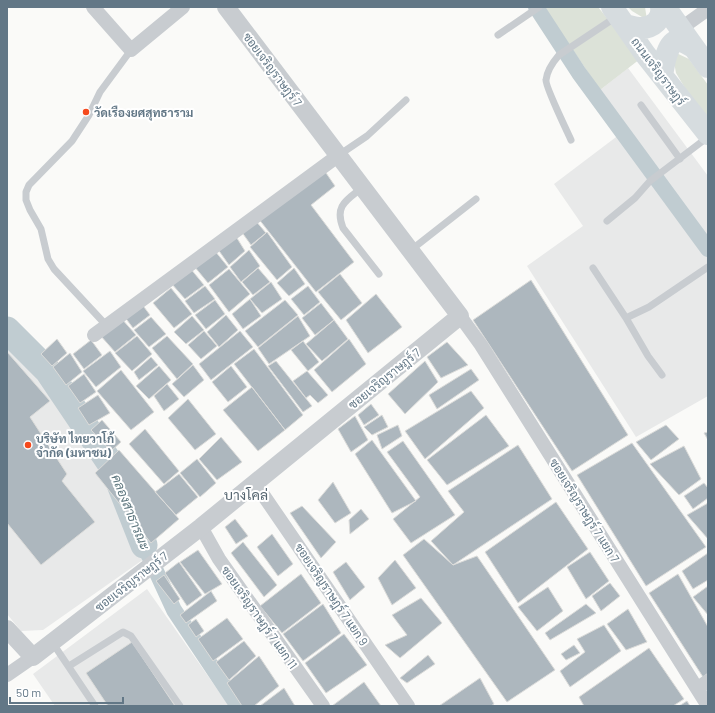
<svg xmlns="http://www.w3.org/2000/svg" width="715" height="713" font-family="Barlow,Sarabun,sans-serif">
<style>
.built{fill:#e8e9e9}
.green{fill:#dce2d8}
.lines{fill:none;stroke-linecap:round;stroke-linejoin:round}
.canal{stroke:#c0ccd1;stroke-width:16}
.river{stroke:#c0ccd1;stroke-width:27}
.building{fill:#adb7be;stroke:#dcdcda}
.service{stroke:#c8ccd0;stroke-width:7}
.minor{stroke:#c8ccd0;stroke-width:14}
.tertiary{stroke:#c8ccd0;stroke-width:18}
.primary{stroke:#d6dcdf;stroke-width:22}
.poi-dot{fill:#f5491c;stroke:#fff;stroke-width:1.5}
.labels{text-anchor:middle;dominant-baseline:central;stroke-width:4;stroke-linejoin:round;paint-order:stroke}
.street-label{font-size:12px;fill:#627786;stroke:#fff}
.poi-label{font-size:12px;font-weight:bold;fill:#627786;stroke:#fff;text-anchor:start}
.water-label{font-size:13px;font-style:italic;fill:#5d767e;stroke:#fff}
.quarter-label{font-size:14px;fill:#556570;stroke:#fff}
</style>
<rect width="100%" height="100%" fill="#fafaf8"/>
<!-- built -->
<path class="built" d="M628 68 708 176V396L636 437 527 266 583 226 554 184 628 128 600 90Z
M7 346 58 400 108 469 144 559 43 630 21 631 7 614Z
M147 589 229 706H55L33 674Z"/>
<!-- green -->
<path class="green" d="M544 7H598L640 59 600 90Z
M628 7H645L647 20 632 11Z
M672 51 689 59 708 85V119L685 88 676 73Z"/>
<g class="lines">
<!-- canal -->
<path class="canal" d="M536 7 579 73 708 249
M144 545 174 610 238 706"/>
<!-- river -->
<path class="river" d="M7 330 48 371 114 469 144 545"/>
</g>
<!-- building -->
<path class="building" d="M324 170 335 186 311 205 354 262 316 292 258 218Z
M255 220 266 233 251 245 241 231Z
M267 232 292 267 277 280 250 247Z
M235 235 245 251 229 265 217 248Z
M249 250 260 266 241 282 230 267Z
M215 251 228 267 208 283 194 266Z
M190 268 204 285 185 299 171 283Z
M258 268 270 282 253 295 242 282Z
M294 268 305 284 289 296 277 283Z
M229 269 250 294 229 312 209 285Z
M340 274 362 303 341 320 318 292Z
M531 280 628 435 572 471 473 320Z
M271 282 282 299 262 313 250 299Z
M205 286 215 299 194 313 185 301Z
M308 286 320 302 304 315 291 299Z
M171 288 192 314 174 328 153 303Z
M376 294 402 327 368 353 346 320Z
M250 299 261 316 243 329 232 314Z
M215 300 225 314 206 329 195 315Z
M285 300 298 315 258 347 245 331Z
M141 303 150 315 133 328 124 316Z
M321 303 334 320 315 335 302 318Z
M226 315 238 330 219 347 207 332Z
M192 316 204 330 186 344 174 332Z
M298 316 310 336 269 364 258 348Z
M151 317 166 334 149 347 134 330Z
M121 318 136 335 115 352 100 335Z
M334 320 348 339 322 361 306 344Z
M204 331 217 346 201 359 188 345Z
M240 331 253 347 211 380 199 364Z
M137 336 152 354 132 371 115 353Z
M167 336 193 364 177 379 152 348Z
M57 339 67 353 52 366 41 354Z
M349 339 366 364 332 392 314 370Z
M91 340 102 355 84 369 73 354Z
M303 341 319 362 308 371 291 350Z
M447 342 468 365 441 378 427 357Z
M254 349 303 415 285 430 234 364Z
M110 351 121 367 96 387 83 371Z
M8 353 50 401 30 417 67 474 62 481 95 522 41 565 7 523V354Z
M70 353 82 372 66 385 53 367Z
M151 357 158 365 139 380 134 372Z
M276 361 312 406 303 412 268 366Z
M425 361 438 382 405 414 388 394Z
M193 365 204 380 184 397 172 384Z
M159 366 171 380 149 399 136 386Z
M231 366 247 387 228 402 212 382Z
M471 369 479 380 437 409 429 395Z
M121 370 154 412 131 430 97 391Z
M307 371 328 395 318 403 310 395 306 398 293 381Z
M84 374 96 392 80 403 68 386Z
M167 384 179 399 164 411 154 396Z
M252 387 285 430 258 451 223 410Z
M471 391 484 408 425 459 405 431Z
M98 395 110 413 89 425 78 408Z
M188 399 216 434 195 450 168 418Z
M371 404 379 415 364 425 358 415Z
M382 415 388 427 372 435 364 427Z
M486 415 509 446 447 485 427 460Z
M355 416 368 440 351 452 338 429Z
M102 420 121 442 111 451 91 430Z
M398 425 402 436 382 449 377 435Z
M666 425 679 439 651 460 636 442Z
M145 429 179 471 164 484 129 444Z
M708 432V440L704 433Z
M221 437 242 462 217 480 199 459Z
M372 440 416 501 392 513 355 454Z
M403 441 455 515 411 543 393 519 420 497 387 452Z
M632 443 706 547 646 586 577 475Z
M518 445 552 499 453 565 431 541 464 512 448 491Z
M684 446 701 479 679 495 650 464Z
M119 450 179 519 151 543 95 473Z
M197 459 216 483 200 497 180 473Z
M179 474 198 497 176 515 155 492Z
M333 482 351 513 335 523 318 500Z
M704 483 708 488V498L693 509 684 496Z
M556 502 588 549 518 603 485 552Z
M708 503V539L687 515Z
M302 506 336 542 321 558 290 513Z
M361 509 369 519 350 534 349 520Z
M235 519 248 536 236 544 225 527Z
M272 534 293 564 278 576 257 547Z
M424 539 453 565 477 556 555 670 507 702 403 555Z
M243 542 277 585 264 597 231 553Z
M198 550 222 584 205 594 180 562Z
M590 552 609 581 586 599 567 567Z
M708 553V580L693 589 682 571Z
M395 560 416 588 392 605 378 578Z
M179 562 202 595 187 606 165 573Z
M346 562 365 587 350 600 333 572Z
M301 574 321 603 282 633 260 606Z
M678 574 708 627V673L703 677 649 593Z
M164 575 180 599 174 604 156 581Z
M610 583 620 596 601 611 592 596Z
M708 586V615L693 597Z
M548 587 563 611 537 631 518 607Z
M211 591 217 601 186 623 180 615Z
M421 598 442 623 400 658 385 645 407 635 392 615Z
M323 604 341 633 303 661 283 634Z
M586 604 596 613 550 640 545 633Z
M628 609 647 642 626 650 607 624Z
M227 618 243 639 213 661 198 639Z
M196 619 204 631 196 637 188 625Z
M604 625 621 651 570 687 560 671 585 652 577 639Z
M344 634 367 665 326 693 305 663Z
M244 641 256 656 229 680 216 662Z
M132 642 175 706H108L86 673Z
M574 645 580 653 566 660 561 654Z
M649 648 684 699 673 706H584L579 697Z
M428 655 435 664 407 683 400 678Z
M259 656 279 686 254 706H242L227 683Z
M480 678 494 704 491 706H439Z
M364 682 381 706H332Z
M284 688 295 706H260Z
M687 701 690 706H679Z"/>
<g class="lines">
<!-- service -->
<path class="service" d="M498 35 539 7
M641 105 680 159
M571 140C567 131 545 86 546 80 547 70 553 62 559 55L616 17
M339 155 367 136 406 100
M363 187C347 200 334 205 343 228L379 274
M607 221 635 198 650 181 708 137
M411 250 476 199
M593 268 626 318 649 307 708 267
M626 318 648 356 662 375
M106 325 54 269 48 259 41 229 30 210 26 200V192L29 185 72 141 89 115 100 92 131 50
M52 642 95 706
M69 666 123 632 131 636 180 706"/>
<!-- minor -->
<path class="minor" d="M93 7 131 50 183 7
M680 29 708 9
M460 316 481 345 708 706
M94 335 339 155
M255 483 408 706
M201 527 219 559 323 706
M7 675 33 657
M698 688 708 681"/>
<!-- tertiary -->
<path class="tertiary" d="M7 629 33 657 201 527 460 316 226 7"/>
<!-- primary -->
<path class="primary" d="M612 7 645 54 708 134
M665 7 708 67
M625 25C630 26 636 28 641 28 653 28 663 19 661 7
M662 75C664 66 667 37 681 41 685 42 689 45 693 47"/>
</g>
<!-- markers -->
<g class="poi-dot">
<circle cx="86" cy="112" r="4"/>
<circle cx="28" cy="445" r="4"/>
</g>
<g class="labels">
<!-- street labels -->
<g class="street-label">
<text transform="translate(273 69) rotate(53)">ซอยเจริญราษฎร์ 7</text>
<text transform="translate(659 71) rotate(53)">ถนนเจริญราษฎร์</text>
<text transform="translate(384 378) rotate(-39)">ซอยเจริญราษฎร์ 7</text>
<text transform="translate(585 510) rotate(58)">ซอยเจริญราษฎร์ 7 แยก 7</text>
<text transform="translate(131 581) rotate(-38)">ซอยเจริญราษฎร์ 7</text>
<text transform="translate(332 594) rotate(56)">ซอยเจริญราษฎร์ 7 แยก 9</text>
<text transform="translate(260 617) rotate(55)">ซอยเจริญราษฎร์ 7 แยก 11</text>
</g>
<!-- poi labels -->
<g class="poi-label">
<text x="94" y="112">วัดเรืองยศสุทธาราม</text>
<text x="36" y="438">บริษัท ไทยวาโก้<tspan x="36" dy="14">จำกัด (มหาชน)</tspan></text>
</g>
<!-- water labels -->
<g class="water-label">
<text transform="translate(131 512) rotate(68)">คลองสาธารณะ</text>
</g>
<!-- quarter labels -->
<g class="quarter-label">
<text x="246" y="494">บางโคล่</text>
</g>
</g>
<!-- border -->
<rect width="715" height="713" fill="none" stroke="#627786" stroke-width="16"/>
<!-- scale -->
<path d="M10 697v6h113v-6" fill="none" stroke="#627786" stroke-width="2"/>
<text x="16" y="697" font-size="12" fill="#627786" stroke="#ffffff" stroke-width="3" paint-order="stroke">50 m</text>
</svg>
